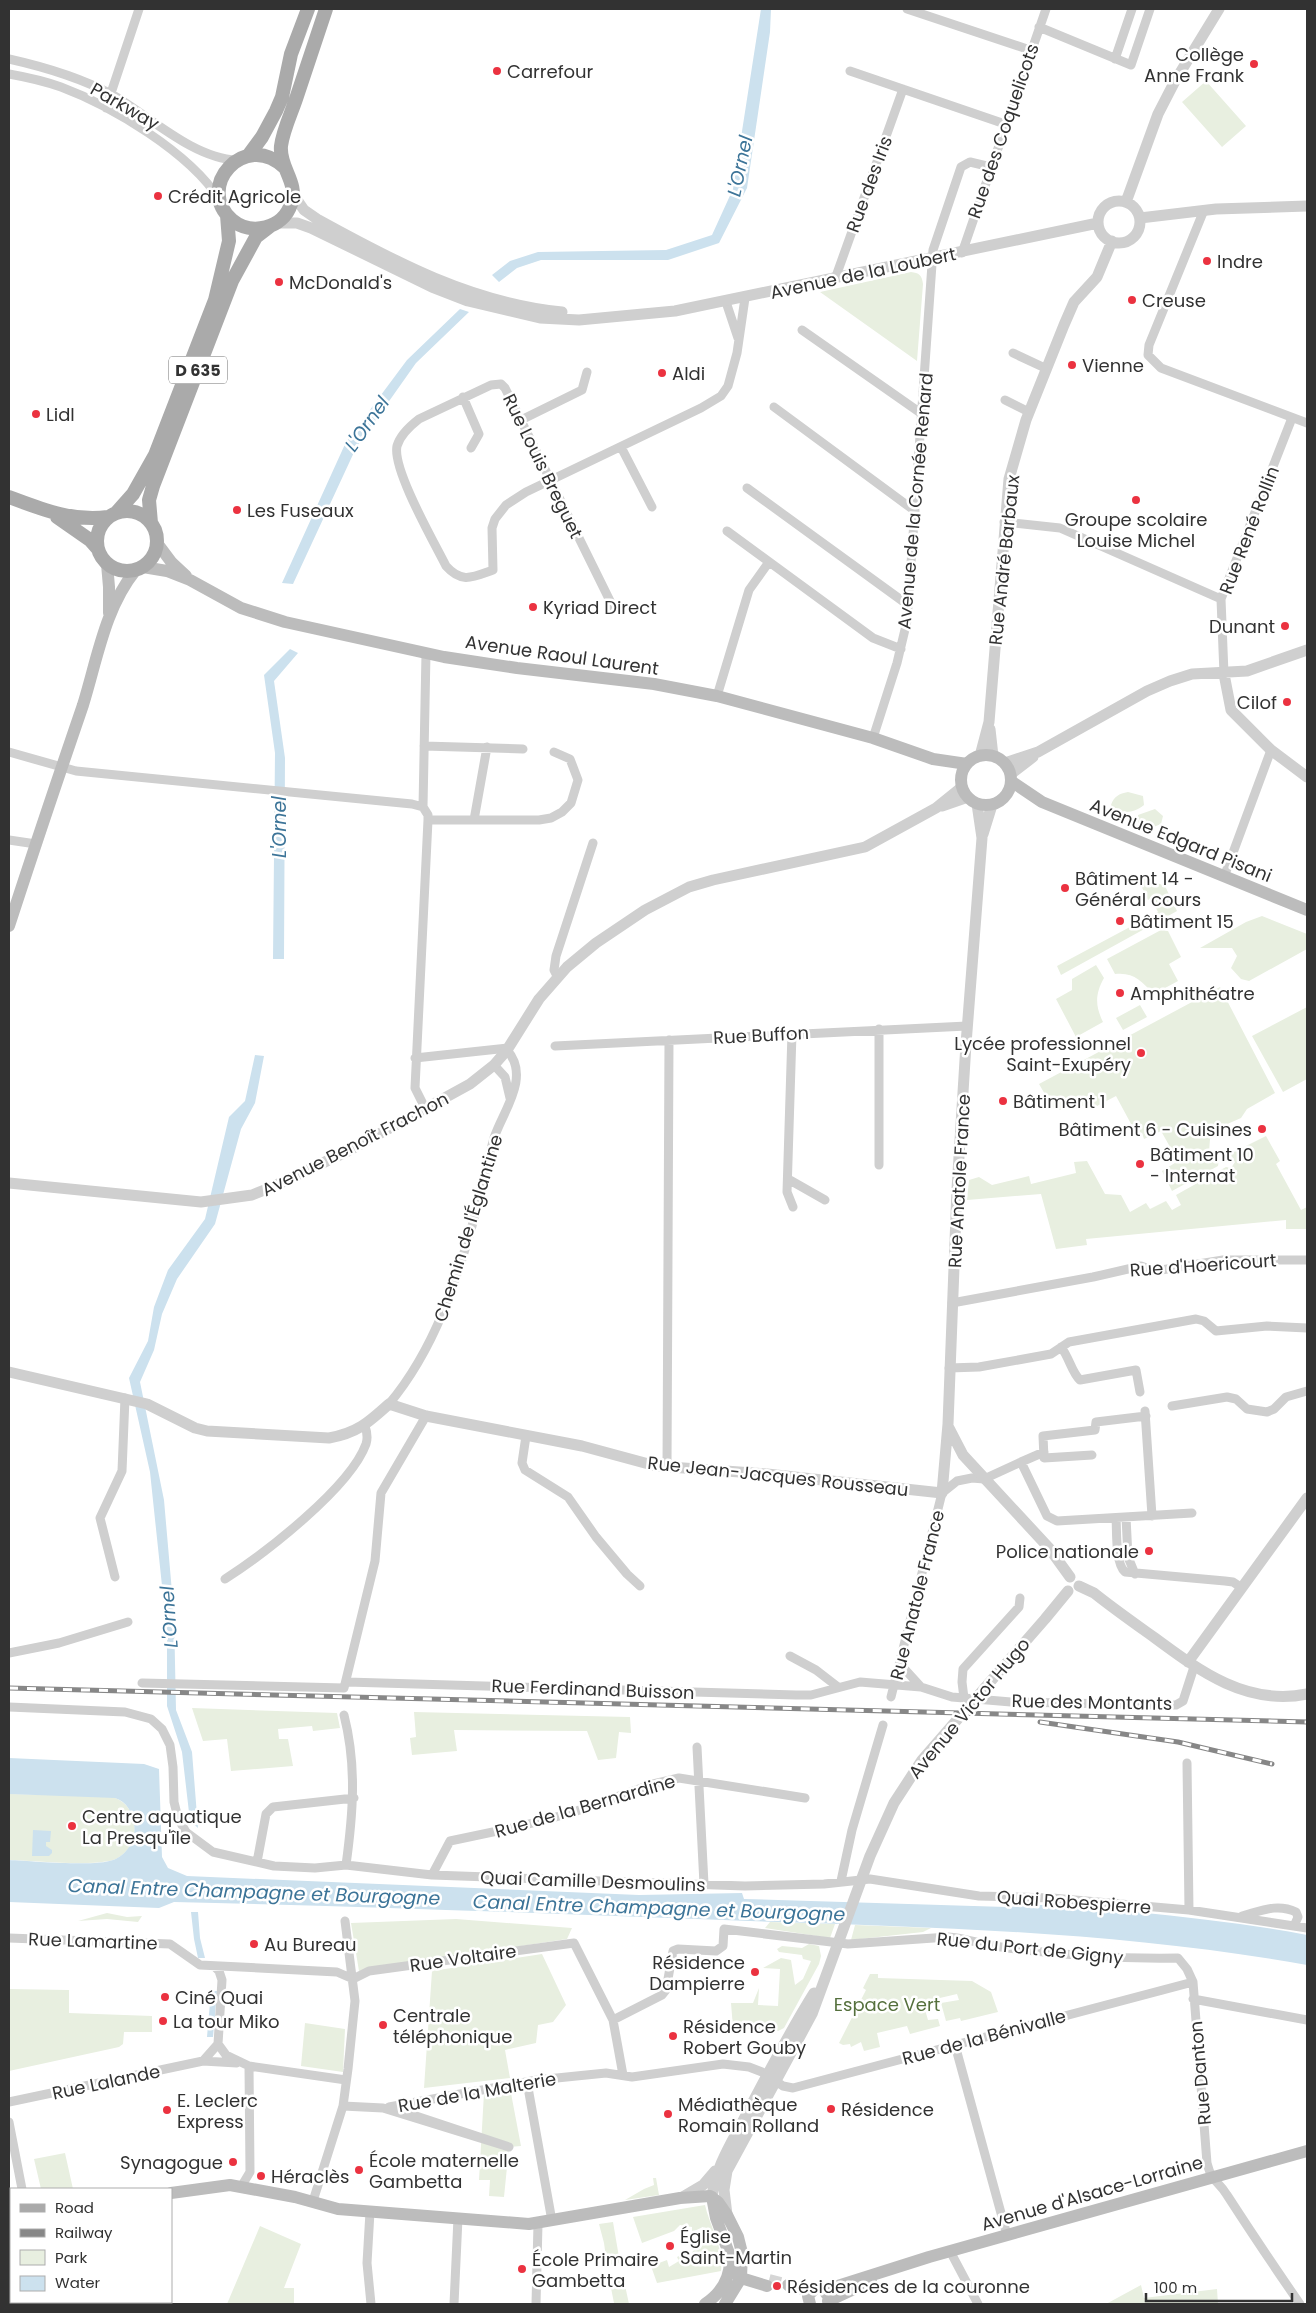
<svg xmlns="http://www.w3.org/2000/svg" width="1316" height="2313" font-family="Poppins,sans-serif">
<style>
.green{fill:#e8efe0}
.water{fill:#cce1ee}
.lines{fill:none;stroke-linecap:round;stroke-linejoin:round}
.secondary-tunnel{stroke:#d6d6d6;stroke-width:12;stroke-dasharray:12 6;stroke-linecap:butt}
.minor{stroke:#cfcfcf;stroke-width:9}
.tertiary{stroke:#cfcfcf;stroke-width:11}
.secondary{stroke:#bcbcbc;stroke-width:12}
.primary{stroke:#aaa;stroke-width:14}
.rail-casing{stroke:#878787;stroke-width:5}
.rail{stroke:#fff;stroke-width:3;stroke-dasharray:9;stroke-linecap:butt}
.poi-dot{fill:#eb3240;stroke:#fff;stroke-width:2}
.labels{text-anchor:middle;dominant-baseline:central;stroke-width:5;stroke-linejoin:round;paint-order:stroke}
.shield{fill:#fff;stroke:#707070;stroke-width:1}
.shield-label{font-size:16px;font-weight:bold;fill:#323232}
.poi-label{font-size:18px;fill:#323232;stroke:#fff;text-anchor:start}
.street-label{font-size:18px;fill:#323232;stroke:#fff}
.park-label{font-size:18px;fill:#55703d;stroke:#fff}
.water-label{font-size:19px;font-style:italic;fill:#3c7498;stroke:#fff}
</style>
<rect width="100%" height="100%" fill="#fff"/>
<!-- green -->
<path class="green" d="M1206 81 1246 126 1222 147 1182 102Z
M911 272C919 273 922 275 923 284L917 361 820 292Z
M1128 792 1143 796 1144 805C1135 813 1124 813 1113 811L1111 805C1114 796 1119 794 1128 792Z
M1155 809 1163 816 1161 824 1151 828 1138 823V815Z
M1136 875 1165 886 1177 911 1061 975 1057 966 1158 912 1151 898 1148 900Z
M1262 916 1307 934V949L1249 981 1241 979 1231 968 1237 956 1232 948H1200L1246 922Z
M1161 930 1168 931 1181 957 1169 964 1178 981 1154 994C1141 981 1134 972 1115 974L1107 959Z
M1096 965 1104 978C1095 994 1095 1006 1103 1022L1076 1037 1056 999 1072 990V979Z
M1220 987 1275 1093 1247 1109 1241 1118 1216 1129 1210 1139 1209 1152 1219 1159 1218 1166 1172 1191 1162 1171 1178 1161 1161 1131 1144 1139 1142 1133 1137 1135 1116 1096 1097 1106H1075L1060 1110 1053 1108 1039 1084Z
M1140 1005 1147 1017 1123 1030 1116 1018Z
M1307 1007V1079L1283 1092 1252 1036Z
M1266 1136 1280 1161 1276 1164 1301 1210 1307 1207V1229H1286V1220L1086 1239 1087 1245 1056 1249 1041 1194 967 1200 969 1180 979 1177 992 1185 1029 1176 1031 1184 1076 1173 1074 1162 1087 1161 1105 1194 1121 1195 1130 1212 1146 1203 1150 1209 1166 1201 1172 1210 1181 1205 1176 1195 1226 1167 1231 1168 1235 1162 1230 1154Z
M192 1708 337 1713 340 1728 313 1731 312 1726 278 1729 279 1739H288L293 1766 231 1771 227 1739 203 1741Z
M414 1712 630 1717 631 1733 619 1732 616 1758 598 1760 587 1731 454 1730 457 1751 412 1755 410 1738 416 1737Z
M9 1794 110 1796C125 1801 131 1808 134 1823 138 1839 126 1858 109 1861 81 1866 39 1861 9 1860Z
M107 1913 127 1917 142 1916 138 1922 107 1919 78 1921Z
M456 1919 572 1928 567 1939 359 1971 351 1923Z
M770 1922 835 1924 830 1938 765 1928Z
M855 1925 931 1928 923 1932 851 1940Z
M809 1944 819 1946 821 1956 819 1964 784 2028 778 2031 733 2028 731 2003H753L759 1988 758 2005 778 2006 780 1969 763 1968 781 1958 791 1960 795 1985 803 1979 811 1961 803 1959 802 1955 779 1952 777 1949 782 1946 802 1948Z
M542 1954 566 2005 553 2022 538 2025 536 2043 505 2050 510 2078 424 2088 432 1971Z
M870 1974H878V1978L972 1981 991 1992 998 2012 961 2021 960 2018 946 2021 941 2003 959 2000 957 1994 927 2001 924 2006 928 2020 938 2019 940 2026 910 2034 907 2026 877 2033 880 2047 864 2051 861 2042 851 2047 850 2044 843 2045 839 2043 866 1990 863 1988Z
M9 1989 69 1990V2013L152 2016V2032H124L123 2044 119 2047 9 2071Z
M305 2023 345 2029 343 2072 301 2066Z
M510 2088 521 2146 509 2147 504 2197 489 2196 490 2180H479L484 2093Z
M65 2153 73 2189H41L34 2159Z
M653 2178H656L659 2195 625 2200 644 2189 654 2185Z
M705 2205C710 2227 724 2248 721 2271L657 2283 651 2266 667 2260 669 2267 679 2261 677 2257 683 2254 688 2257 695 2249 697 2250 698 2246 696 2243 707 2240 706 2237 711 2234 710 2230H704L703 2227 692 2232V2227L680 2225 674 2231 642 2243 633 2217Z
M613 2222 620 2263 607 2265 604 2243 599 2224Z
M260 2226 301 2244 284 2288H294V2304H227Z
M623 2276 629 2304H609L614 2303 609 2278Z
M1141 2285 1144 2298 1217 2289 1218 2304H1106Z"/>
<!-- water -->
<path class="water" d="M761 9H771L770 32 747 188 719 243 668 260H541L517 268 499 282 492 275 510 261 538 252 666 250 712 235 733 189Z
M460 309 469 312 416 363 356 448 293 584 282 583 346 442 407 360Z
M290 649 298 653 274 681 285 758 284 959H273L275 753 264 675Z
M255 1055 264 1056 255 1103 241 1129 215 1224 177 1279 162 1314 154 1350 140 1382 164 1500 174 1615 176 1710 192 1752 198 1828 190 1821 182 1752 167 1706V1633L150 1472 129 1378 148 1341 154 1307 168 1270 205 1219 229 1117 245 1101Z
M9 1758 144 1764 159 1769 162 1857 168 1868 187 1876 639 1895 742 1893 744 1899 1006 1907C1049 1902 1093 1908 1136 1912 1193 1918 1251 1924 1307 1935V1965C1123 1932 937 1927 750 1921 558 1914 366 1906 174 1902L159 1908 9 1902V1860C31 1861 95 1867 113 1860 127 1855 137 1839 134 1824 132 1812 127 1802 115 1798L9 1794Z
M33 1830 51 1831 50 1842H46V1846L52 1850V1853L49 1856H32Z
M191 1912H198L200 1938 205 1958H198L194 1939Z
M211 1991H217L213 2037H207Z"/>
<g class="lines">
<!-- secondary-tunnel -->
<path class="secondary-tunnel" d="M769 2280 788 2285"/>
<!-- minor -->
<path class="minor" d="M907 9 1030 50
M1039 27 1131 65 1150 9
M9 59C45 67 81 78 113 95 149 116 194 159 237 160
M1115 59 1132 9
M850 71 1005 124
M9 74C26 77 44 81 61 87 112 106 190 153 219 199
M106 108 139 9
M1204 210 1149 345 1148 355 1161 368 1307 423
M962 253 1046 9
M835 279 903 89
M726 302 738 338
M802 330 922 414
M1013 353 1045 368
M463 397 479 434 471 448
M1005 400 1029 412
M774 407 915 511
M521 420 582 390 587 372
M621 447 652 507
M747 488 908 605
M1004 522 1060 528 1221 599
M727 531 873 638 901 649
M614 609 505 388 501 384 491 385 419 419C410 426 400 435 397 446 392 469 434 542 446 566 462 584 473 577 493 570L492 528 495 519 506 505 526 492 701 408 721 396 728 386 737 353 745 298
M1224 674 1221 599 1292 418
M717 696 749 590 769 562
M873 738 897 663 907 621 933 250 961 167 970 162 991 167
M424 746 523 749
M9 752 76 771 412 804 423 807
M423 807 428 815V820L415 1088 426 1110
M423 807 426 653
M428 820H539L551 818 562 812 571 803 578 780 570 759 554 752
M474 820 487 747
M9 840 36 844
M1224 877 1271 750
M557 976 554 970 556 956 593 843
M792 1033 787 1192 793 1207
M555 1046 967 1026
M415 1058 508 1048
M494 1065 505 1077 510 1098
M879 1165V1029
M788 1179 825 1200
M952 1303 1093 1277 1141 1266 1155 1271 1223 1260H1307
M1061 1347C1069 1357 1072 1373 1080 1380L1136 1370 1140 1392
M949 1368 979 1367 1051 1354 1069 1342 1196 1319 1204 1321 1216 1331 1267 1326 1307 1328
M389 1404C435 1349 457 1280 476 1212 483 1188 487 1162 494 1138 503 1111 531 1077 507 1050
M1172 1406 1227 1397 1236 1399 1247 1409 1267 1412 1274 1409 1286 1397 1307 1391
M1145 1411 1152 1516
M526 1436 522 1463 525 1470 568 1497 596 1537 627 1574 640 1586
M1092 1455 1044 1458 1043 1436 1095 1430 1096 1422 1146 1416
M1021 1462 1044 1452
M667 1467 669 1040
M1126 1517 1128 1557 1135 1574
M1116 1518C1117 1531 1115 1563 1125 1572L1225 1581 1233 1582 1242 1588
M115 1577 100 1518 122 1471 125 1398
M225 1579C264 1554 350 1488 366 1444 368 1438 367 1432 365 1426
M9 1653 59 1643 128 1622
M790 1656 816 1670 838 1687
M900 1664 921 1687 952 1697 1011 1702 1163 1705H1176L1183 1701 1194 1667
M347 1682 796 1695H811L860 1682 921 1687
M142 1683 344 1688 375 1561 381 1493 426 1416
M891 1697 942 1493 957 1481 972 1478 984 1479 1021 1462 1047 1516 1057 1521 1192 1513
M964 1698 962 1682 963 1669 1019 1607 1020 1598
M9 1707 125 1712 151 1719 162 1729 170 1745 173 1767 174 1802 178 1818 186 1832 213 1852 274 1866 315 1868 346 1865 432 1875 745 1886 824 1884 870 1879 979 1896 1052 1898 1189 1910 1307 1928
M344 1715C357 1766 353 1814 346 1865
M697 1747 704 1884
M1187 1763 1189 1910
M257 1862 266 1814 273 1807 354 1798
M432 1875 450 1841 521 1826 571 1813 653 1784 679 1778 805 1798
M841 1881 852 1830 883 1725
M1242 1916C1261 1911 1277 1903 1296 1912L1298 1917 1294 1926
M9 1938 170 1944 200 1965 337 1972 353 1979 369 1971 574 1943 613 2020 623 2075
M214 1966 219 1971 222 1980 218 2044 226 2055 249 2066 250 2172 241 2187
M1193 1999 1307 2020
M613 2020 662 1995 666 1990 673 1951 678 1949 716 1951 723 1946 724 1929 848 1944 948 1937C966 1938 983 1945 1001 1947 1059 1955 1119 1959 1178 1958L1187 1969 1193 1982 1207 2163C1212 2183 1218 2180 1227 2195 1251 2232 1275 2268 1300 2304
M955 2045 1007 2235
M203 2061 218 2044
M249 2066 346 2080
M527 2082 552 2221
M9 2102 203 2061 237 2063
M343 2106 383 2108 509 2147 389 2107 537 2080 606 2073 632 2077 723 2064 749 2067 762 2072 783 2086 793 2088 1193 1982
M9 2122 22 2189
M313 2201 343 2106 348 2069 355 2001 345 1921
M370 2212 367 2263 371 2304
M950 2251 978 2304
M454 2304 458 2218
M536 2304 538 2224"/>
<!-- tertiary -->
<path class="tertiary" d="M293 194 304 210 317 219C395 262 472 303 562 312
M1098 222a21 21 0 1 1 42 0a21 21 0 1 1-42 0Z
M1126 202 1158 114 1175 81 1219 9
M1140 218 1216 209 1307 206
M276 223H297L311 228 432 287 468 301 540 318 579 320 675 311 1098 223
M1224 674 1231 710 1271 750 1307 777
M990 729 993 756
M980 756 989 722 1009 479 1026 420 1064 325 1074 302 1097 277 1112 241
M1005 763 1038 752 1147 691 1170 681 1192 674 1247 671 1307 650
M1011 774 1033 757
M942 806 968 797
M983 834 992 805
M9 1183 201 1202 252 1195 272 1187 348 1151 470 1084 494 1065 507 1050 539 999 567 967 596 943 645 910 689 887 713 880 865 847 936 808 962 787
M9 1372 147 1404 195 1428 207 1431 329 1438C357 1433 368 1423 389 1404L426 1416 582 1446 656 1466 767 1474 942 1493 948 1424 957 1189 966 1044 982 838 977 804
M949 1428 963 1455 1049 1548 1070 1577
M1079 1586 1094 1593C1114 1609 1134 1623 1155 1638 1201 1672 1247 1706 1307 1694
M1188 1662 1307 1498
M712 2197C715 2168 732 2142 745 2117 767 2075 789 2033 814 1993
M681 2198 703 2185 715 2171
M727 2215 724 2190 727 2171 812 2014 870 1856 894 1803 922 1760 1045 1619 1068 1591"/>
<!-- secondary -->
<path class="secondary" d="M157 543 172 563 186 576
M107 564 109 587V613
M143 567 167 571 190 580 241 608 285 622 444 657 517 668 654 684 717 696 873 738 933 759 967 764
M961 780a25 25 0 1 1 50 0a25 25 0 1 1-50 0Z
M1011 781 1042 802 1307 910
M9 926C33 852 58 778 83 705 97 660 105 608 135 571
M171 2193 230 2185 295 2197 338 2209 529 2224 680 2198 710 2196 718 2202 727 2215 738 2237 742 2253 741 2278 725 2304
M712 2197 716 2218 737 2275 741 2278 767 2286
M9 2236 11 2235
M788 2285 810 2291
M825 2290 929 2257 1307 2151
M828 2301 871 2281
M705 2304C720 2294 730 2279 730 2260
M810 2304 808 2296 815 2288 823 2289 828 2296"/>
<!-- primary -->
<path class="primary" d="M248 156 262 137 276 111 282 97 291 54 308 9
M284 167C245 130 194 187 232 220 251 236 283 229 291 204 299 182 279 168 281 146 283 130 291 114 296 99 306 69 316 39 326 9
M9 497C41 509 73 522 108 517
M97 541a30 30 0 1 1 60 0a30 30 0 1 1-60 0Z
M117 512 133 494 155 455 215 300 229 241 227 215
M57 517 90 540 97 548
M151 523 149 500 153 486 232 281 256 237 269 227"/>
<defs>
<path id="rail" d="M9 1688 1307 1722
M1040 1722 1178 1742 1272 1764"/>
</defs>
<!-- rail casing -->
<use href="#rail" class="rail-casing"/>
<!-- rail -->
<use href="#rail" class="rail"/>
</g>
<!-- markers -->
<g class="poi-dot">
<circle cx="1254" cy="64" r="5"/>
<circle cx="497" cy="71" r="5"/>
<circle cx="158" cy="196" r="5"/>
<circle cx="1207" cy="261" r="5"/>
<circle cx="279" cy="282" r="5"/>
<circle cx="1132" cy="300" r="5"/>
<circle cx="1072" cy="365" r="5"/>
<circle cx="662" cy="373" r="5"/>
<circle cx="36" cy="414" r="5"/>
<circle cx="1136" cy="500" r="5"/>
<circle cx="237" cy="510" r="5"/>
<circle cx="533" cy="607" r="5"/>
<circle cx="1285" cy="626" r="5"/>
<circle cx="1287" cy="702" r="5"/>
<circle cx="1065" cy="888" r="5"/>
<circle cx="1120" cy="921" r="5"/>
<circle cx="1120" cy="993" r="5"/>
<circle cx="1141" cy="1053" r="5"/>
<circle cx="1003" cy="1101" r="5"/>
<circle cx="1262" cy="1129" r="5"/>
<circle cx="1140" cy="1164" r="5"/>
<circle cx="1149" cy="1551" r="5"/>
<circle cx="72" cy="1826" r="5"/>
<circle cx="254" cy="1944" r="5"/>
<circle cx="755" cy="1972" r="5"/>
<circle cx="165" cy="1997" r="5"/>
<circle cx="163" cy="2021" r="5"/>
<circle cx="383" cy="2025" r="5"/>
<circle cx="673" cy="2036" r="5"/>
<circle cx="831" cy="2109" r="5"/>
<circle cx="167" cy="2110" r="5"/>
<circle cx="668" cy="2114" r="5"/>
<circle cx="233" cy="2162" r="5"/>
<circle cx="359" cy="2170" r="5"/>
<circle cx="261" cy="2176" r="5"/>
<circle cx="670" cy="2246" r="5"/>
<circle cx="522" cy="2269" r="5"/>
<circle cx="777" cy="2286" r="5"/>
</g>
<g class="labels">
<!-- shield labels -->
<rect class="shield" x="169" y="356.5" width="58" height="27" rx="4"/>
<g class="shield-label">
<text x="198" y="370">D 635</text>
</g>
<!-- poi labels -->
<g class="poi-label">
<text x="1244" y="54" text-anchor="end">Collège<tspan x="1244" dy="21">Anne Frank</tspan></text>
<text x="507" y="71">Carrefour</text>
<text x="168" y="196">Crédit Agricole</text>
<text x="1217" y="261">Indre</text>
<text x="289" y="282">McDonald's</text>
<text x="1142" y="300">Creuse</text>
<text x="1082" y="365">Vienne</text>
<text x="672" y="373">Aldi</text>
<text x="46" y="414">Lidl</text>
<text x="247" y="510">Les Fuseaux</text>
<text x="1136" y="519" text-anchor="middle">Groupe scolaire<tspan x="1136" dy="21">Louise Michel</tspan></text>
<text x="543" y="607">Kyriad Direct</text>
<text x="1275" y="626" text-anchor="end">Dunant</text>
<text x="1277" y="702" text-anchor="end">Cilof</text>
<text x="1075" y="878">Bâtiment 14 -<tspan x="1075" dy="21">Général cours</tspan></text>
<text x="1130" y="921">Bâtiment 15</text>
<text x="1130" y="993">Amphithéatre</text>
<text x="1131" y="1043" text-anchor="end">Lycée professionnel<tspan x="1131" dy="21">Saint-Exupéry</tspan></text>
<text x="1013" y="1101">Bâtiment 1</text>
<text x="1252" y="1129" text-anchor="end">Bâtiment 6 - Cuisines</text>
<text x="1150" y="1154">Bâtiment 10<tspan x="1150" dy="21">- Internat</tspan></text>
<text x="1139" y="1551" text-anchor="end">Police nationale</text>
<text x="82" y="1816">Centre aquatique<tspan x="82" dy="21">La Presqu'île</tspan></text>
<text x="264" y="1944">Au Bureau</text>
<text x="745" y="1962" text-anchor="end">Résidence<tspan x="745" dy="21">Dampierre</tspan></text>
<text x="175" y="1997">Ciné Quai</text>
<text x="393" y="2015">Centrale<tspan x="393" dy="21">téléphonique</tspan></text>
<text x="173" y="2021">La tour Miko</text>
<text x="683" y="2026">Résidence<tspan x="683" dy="21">Robert Gouby</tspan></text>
<text x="177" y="2100">E. Leclerc<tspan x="177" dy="21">Express</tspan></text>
<text x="678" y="2104">Médiathèque<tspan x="678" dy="21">Romain Rolland</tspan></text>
<text x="841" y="2109">Résidence</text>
<text x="369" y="2160">École maternelle<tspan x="369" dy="21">Gambetta</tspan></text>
<text x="223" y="2162" text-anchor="end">Synagogue</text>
<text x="271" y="2176">Héraclès</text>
<text x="680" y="2236">Église<tspan x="680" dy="21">Saint-Martin</tspan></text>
<text x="532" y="2259">École Primaire<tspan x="532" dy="21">Gambetta</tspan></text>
<text x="787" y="2286">Résidences de la couronne</text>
</g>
<!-- street labels -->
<g class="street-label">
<text transform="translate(125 106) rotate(30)">Parkway</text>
<text transform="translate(1003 131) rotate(-71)">Rue des Coquelicots</text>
<text transform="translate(869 184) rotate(-70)">Rue des Iris</text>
<text transform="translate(863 273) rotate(-12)">Avenue de la Loubert</text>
<text transform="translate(543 466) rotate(64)">Rue Louis Breguet</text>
<text transform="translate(915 501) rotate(-85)">Avenue de la Cornée Renard</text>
<text transform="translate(1249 530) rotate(-69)">Rue René Rollin</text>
<text transform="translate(1004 560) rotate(-84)">Rue André Barbaux</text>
<text transform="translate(562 655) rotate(8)">Avenue Raoul Laurent</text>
<text transform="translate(1181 840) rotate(22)">Avenue Edgard Pisani</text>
<text transform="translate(761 1035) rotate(-3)">Rue Buffon</text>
<text transform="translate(355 1144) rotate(-27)">Avenue Benoît Frachon</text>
<text transform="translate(959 1181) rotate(-87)">Rue Anatole France</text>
<text transform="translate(468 1228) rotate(-73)">Chemin de l'Églantine</text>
<text transform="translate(1203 1265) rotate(-4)">Rue d'Hoericourt</text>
<text transform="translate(778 1476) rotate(6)">Rue Jean-Jacques Rousseau</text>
<text transform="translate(917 1595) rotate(-76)">Rue Anatole France</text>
<text transform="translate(593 1689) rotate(2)">Rue Ferdinand Buisson</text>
<text transform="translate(1092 1702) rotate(1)">Rue des Montants</text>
<text transform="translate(969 1708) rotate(-50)">Avenue Victor Hugo</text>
<text transform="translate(585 1806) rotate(-16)">Rue de la Bernardine</text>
<text transform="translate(593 1881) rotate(2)">Quai Camille Desmoulins</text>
<text transform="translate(1074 1902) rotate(4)">Quai Robespierre</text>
<text transform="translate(93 1941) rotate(2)">Rue Lamartine</text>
<text transform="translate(1030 1948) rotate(6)">Rue du Port de Gigny</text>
<text transform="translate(463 1958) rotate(-8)">Rue Voltaire</text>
<text transform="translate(984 2037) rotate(-15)">Rue de la Bénivalle</text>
<text transform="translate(1200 2073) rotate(-95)">Rue Danton</text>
<text transform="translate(106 2082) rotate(-12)">Rue Lalande</text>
<text transform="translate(477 2092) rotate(-10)">Rue de la Malterie</text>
<text transform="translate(1092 2193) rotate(-16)">Avenue d'Alsace-Lorraine</text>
</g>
<!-- park labels -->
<g class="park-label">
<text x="887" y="2004">Espace Vert</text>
</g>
<!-- water labels -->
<g class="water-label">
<text transform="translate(740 166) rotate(-78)">L'Ornel</text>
<text transform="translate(367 424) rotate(-55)">L'Ornel</text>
<text transform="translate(279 827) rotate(-90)">L'Ornel</text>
<text transform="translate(169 1617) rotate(-94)">L'Ornel</text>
<text transform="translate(254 1892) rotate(2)">Canal Entre Champagne et Bourgogne</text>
<text transform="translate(659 1908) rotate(2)">Canal Entre Champagne et Bourgogne</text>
</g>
</g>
<!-- border -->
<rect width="1316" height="2313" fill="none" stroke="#323232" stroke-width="20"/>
<!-- legend -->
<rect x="10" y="2188" width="162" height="115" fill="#ffffff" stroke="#adadad"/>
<rect x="20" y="2204" width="25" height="8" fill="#aaaaaa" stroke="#adadad"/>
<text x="55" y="2213" font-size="15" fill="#323232">Road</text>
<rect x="20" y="2229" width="25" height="8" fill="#878787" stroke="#adadad"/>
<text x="55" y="2238" font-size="15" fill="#323232">Railway</text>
<rect x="20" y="2250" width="25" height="15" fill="#e8efe0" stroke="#adadad"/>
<text x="55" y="2263" font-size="15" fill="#323232">Park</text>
<rect x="20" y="2276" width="25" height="15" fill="#cce1ee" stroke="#adadad"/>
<text x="55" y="2288" font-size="15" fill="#323232">Water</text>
<!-- scale -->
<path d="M1146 2293v8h146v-8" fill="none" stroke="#323232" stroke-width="2.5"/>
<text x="1154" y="2293" font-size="15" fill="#323232" stroke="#ffffff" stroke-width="4" paint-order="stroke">100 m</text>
</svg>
